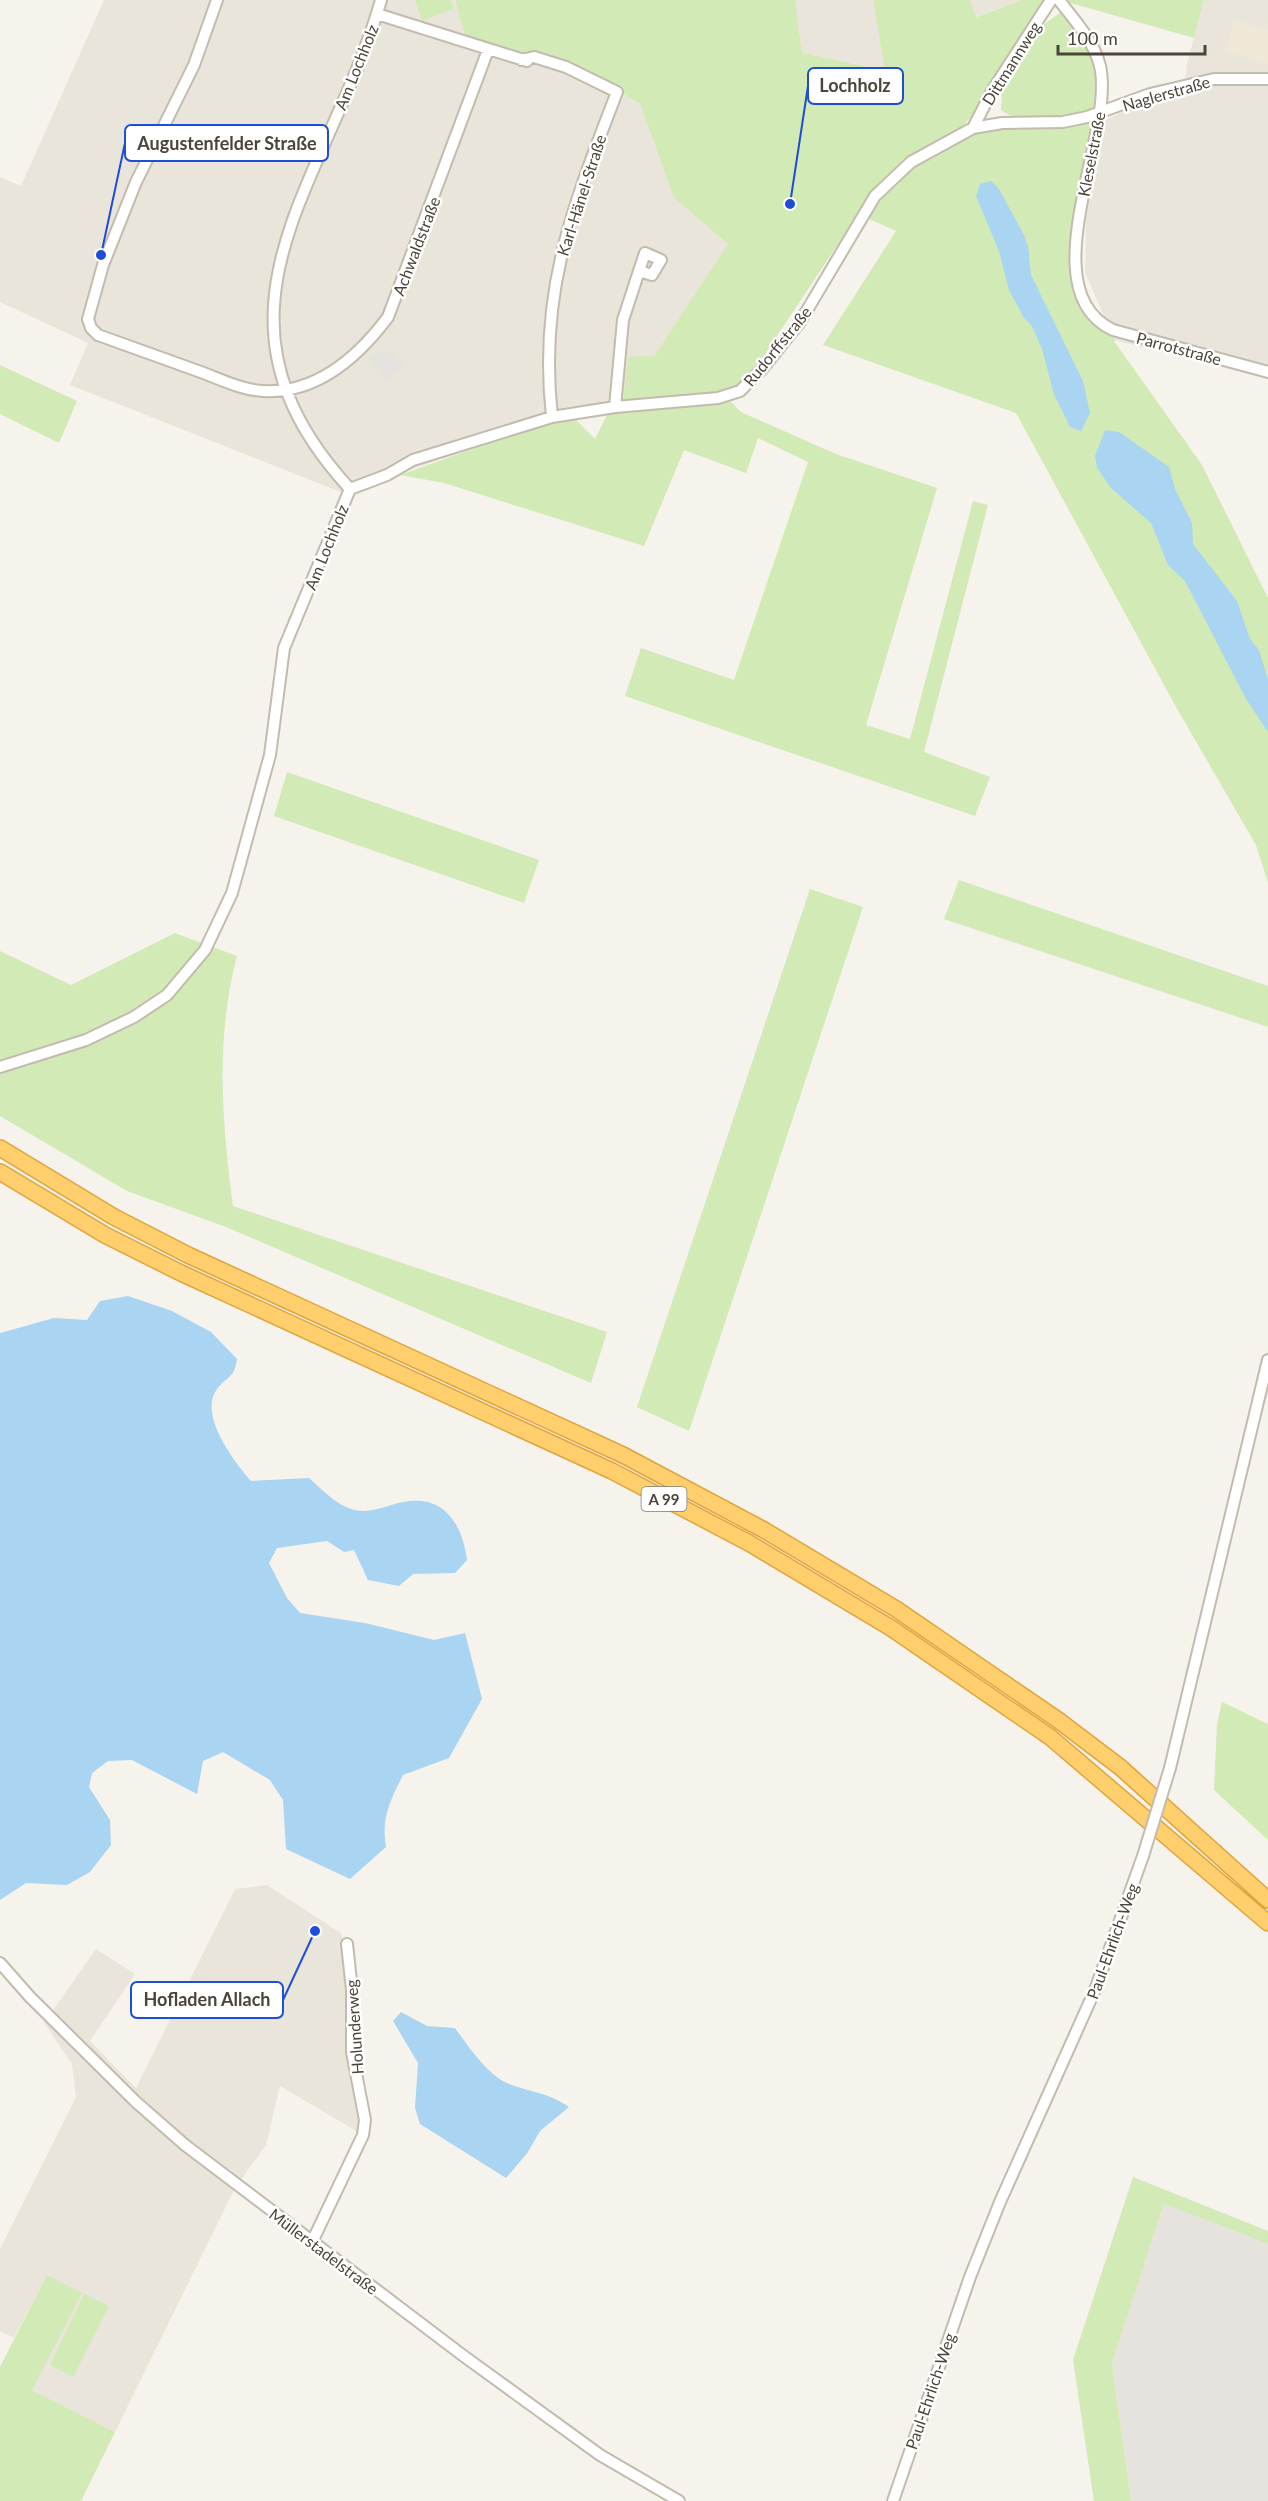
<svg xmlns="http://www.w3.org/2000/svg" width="1268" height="2501" font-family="Lato,sans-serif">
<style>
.residential{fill:#eae5da}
.industrial{fill:#e6e2dd}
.education{fill:#efe8d6}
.green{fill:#d2eab5}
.parking{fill:#e5e3e0}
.water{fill:#a9d4f2}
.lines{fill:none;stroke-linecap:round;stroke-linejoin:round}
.minor-casing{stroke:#c2bbae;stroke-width:14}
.highway-casing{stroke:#e0a43c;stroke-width:18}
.minor{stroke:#fff;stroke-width:10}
.highway{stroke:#ffcf6e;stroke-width:15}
.minor-bridge-casing{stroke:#c2bbae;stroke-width:14;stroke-linecap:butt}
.minor-bridge{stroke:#fff;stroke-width:10}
.labels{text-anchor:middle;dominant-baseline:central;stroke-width:5;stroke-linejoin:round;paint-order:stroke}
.shield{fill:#fff;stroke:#817c74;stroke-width:1.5}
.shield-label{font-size:15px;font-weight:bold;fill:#4b4439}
.street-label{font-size:16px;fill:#4b4439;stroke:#fff}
.leader{fill:none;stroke:#1d4ed8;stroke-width:2}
.callout-dot{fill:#1d4ed8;stroke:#fff;stroke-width:2}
.callout{fill:#fff;stroke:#1d4ed8;stroke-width:2}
.callout-label{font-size:18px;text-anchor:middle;font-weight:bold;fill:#4b4439}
</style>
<rect width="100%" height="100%" fill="#f6f3ec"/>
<!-- residential -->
<path class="residential" d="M104 0H455L466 40 600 80 640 104 674 198 728 244 623 403 564 407 542 424 343 493 70 385 88 343 0 302V177L21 186Z
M795 0H873L886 70 802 53Z
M970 0H1022L975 17Z
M1204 0H1268V375L1190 352 1188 359 1114 340 1085 272 1086 217 1106 120 1143 101 1184 89 1187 64Z
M267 1885 342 1934 363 2135 280 2086 266 2145 235 2188 115 2432 32 2390 47 2275 14 2338 0 2331V2249L76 2097 72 2064 44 2023 96 1949 135 1974 90 2041 136 2088 235 1889Z"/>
<!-- industrial -->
<path class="industrial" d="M1164 2204 1268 2244V2501H1131L1112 2363Z"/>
<!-- education -->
<path class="education" d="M1234 20 1268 30V64L1225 51Z"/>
<!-- green -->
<path class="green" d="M415 0H450L454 9 422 21Z
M455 0H795L802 53 885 70 873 0H970L976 17 1022 0H1046L976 111 963 126 940 141 976 132 1096 117C1089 153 1059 261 1077 291 1086 306 1101 320 1113 333L1114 341 1202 465 1268 598V883L1256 845 1176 707 1016 413 823 345 896 231 858 214 759 363 734 389 623 403 628 357 654 356 728 244 674 198 640 104 600 80 466 40Z
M1067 0H1204L1194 38 1067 2Z
M1061 12C1092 52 1098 58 1098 110 1068 117 1028 129 1001 110L1002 97 996 93 1039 28Z
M0 365 77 401 59 443 0 414Z
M731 402 741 412 836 454 937 488 866 725 910 739 973 501 988 505 924 752 990 777 975 816 625 696 641 648 734 680 808 462 758 438 746 473 684 450 644 546 444 483 400 475 542 424 563 407 595 439 609 411Z
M287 772 539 860 524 903 274 816Z
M959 880 1268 986V1027L944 919Z
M810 889 863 907 689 1431 637 1407Z
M175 933 237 956C215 1038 222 1123 233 1206L607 1332 591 1383 226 1227 127 1191 0 1116V951L71 985Z
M1222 1702 1268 1724V1840L1214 1790 1217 1724Z
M1133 2177 1268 2231V2244L1164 2204 1112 2363 1131 2501H1094L1073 2360Z
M47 2275 82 2293 32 2390 115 2432 81 2501H0V2367Z
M84 2294 109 2306 73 2377 50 2365Z"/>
<!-- parking -->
<path class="parking" d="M384 348 404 365 386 380 369 361Z"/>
<!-- water -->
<path class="water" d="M991 181 999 189 1024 235 1028 246 1031 275 1083 381 1090 413 1081 431 1070 427 1054 394 1042 349 1032 326 1024 318 1009 290 999 251 976 196 980 184Z
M1105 430 1119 432 1169 467 1175 489 1192 523 1193 544 1237 601 1250 639 1259 650 1268 680V732L1246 699 1185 581 1168 565 1151 523 1111 488 1097 468 1095 456Z
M128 1296 172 1311 211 1332 237 1359C234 1379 228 1375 217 1389 198 1414 234 1462 251 1481L309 1478C325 1492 341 1511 364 1511 379 1511 395 1502 410 1501 447 1497 463 1528 467 1560L455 1573 413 1574 399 1586 368 1580 354 1550 344 1552 327 1541 277 1548 269 1563 287 1598 300 1613 365 1623 434 1640 465 1633 482 1699 449 1758 403 1775C390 1801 381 1818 386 1847L350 1879 286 1849 283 1800 270 1780 223 1752 203 1761 197 1794 132 1760 108 1761 92 1773 89 1787 110 1820 111 1845 90 1872 67 1885 26 1883 0 1900V1333L54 1318 87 1320 100 1301Z
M401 2012 427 2026 455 2028C467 2045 488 2075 507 2083 531 2093 546 2091 569 2107L540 2131 528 2152 506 2178 420 2124 415 2108 418 2063 393 2021Z"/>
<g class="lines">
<defs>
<path id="minor" d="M217 0 194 65 136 182 103 265 88 319 91 328 98 335C131 347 165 359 198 371 218 378 241 390 263 391 317 394 358 357 388 317L488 50
M1059 0C1074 20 1094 41 1100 66 1116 133 1028 290 1113 330L1268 372
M377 14 527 61
M521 60 534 57 566 67 617 92C573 206 538 292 552 417
M973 128 992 91 1051 0
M615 407 623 320 639 271 652 275 661 260 645 253 639 271
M350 489 387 475 413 460 552 417 615 407 718 398 740 391 764 367 800 322 875 196 911 162 973 128 1002 123 1063 122 1087 117 1150 94 1214 79H1268
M350 489C186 311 329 183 381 0
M0 1067 86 1040 134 1017 167 995 205 950 232 893 270 755 284 648 350 489
M1170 1768 1268 1360
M0 1963 30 1997 136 2102 185 2145 465 2357 600 2455 679 2501
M312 2242 363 2135 365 2120 352 2052V1990L347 1944
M893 2501 970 2277 1000 2202 1095 1990 1143 1856"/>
<path id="highway" d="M0 1148 114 1217 188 1255 623 1455 764 1530 896 1609 1058 1720 1120 1767 1268 1900
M0 1172 105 1235 181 1273 612 1471 749 1543 891 1628 1050 1737 1268 1923"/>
</defs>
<!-- minor casing -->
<use href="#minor" class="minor-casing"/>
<!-- highway casing -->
<use href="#highway" class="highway-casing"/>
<!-- minor -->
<use href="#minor" class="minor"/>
<!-- highway -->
<use href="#highway" class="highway"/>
<defs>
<path id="minor-bridge" d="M1143 1856 1170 1768"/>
</defs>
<!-- minor-bridge casing -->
<use href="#minor-bridge" class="minor-bridge-casing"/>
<!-- minor-bridge -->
<use href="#minor-bridge" class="minor-bridge"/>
</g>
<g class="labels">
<!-- shield labels -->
<rect class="shield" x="641.5" y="1487" width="45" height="24" rx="4.5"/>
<g class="shield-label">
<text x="664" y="1499">A 99</text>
</g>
<!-- street labels -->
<g class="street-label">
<text transform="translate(1011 63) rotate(-58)">Dittmannweg</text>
<text transform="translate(356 67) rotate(-68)">Am Lochholz</text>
<text transform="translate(1166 93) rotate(-16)">Naglerstraße</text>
<text transform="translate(1091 154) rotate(-79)">Kleselstraße</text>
<text transform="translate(581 195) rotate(-72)">Karl-Hänel-Straße</text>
<text transform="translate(416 246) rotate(-69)">Achwaldstraße</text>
<text transform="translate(777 346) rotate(-51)">Rudorffstraße</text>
<text transform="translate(1179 348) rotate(15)">Parrotstraße</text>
<text transform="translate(326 547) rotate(-68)">Am Lochholz</text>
<text transform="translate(1112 1941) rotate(-70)">Paul-Ehrlich-Weg</text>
<text transform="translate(354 2027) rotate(-94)">Holunderweg</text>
<text transform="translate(324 2251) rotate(37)">Müllerstadelstraße</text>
<text transform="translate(930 2391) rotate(-71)">Paul-Ehrlich-Weg</text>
</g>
</g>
<!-- callouts -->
<path class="leader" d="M790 204L808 86M101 255L125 143M315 1931L283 2000"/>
<g class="callout-dot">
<circle cx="790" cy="204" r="6"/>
<circle cx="101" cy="255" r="6"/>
<circle cx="315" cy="1931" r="6"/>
</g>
<g class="callout">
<rect x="808" y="68" width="95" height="36" rx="6"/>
<rect x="125" y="125" width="203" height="36" rx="6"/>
<rect x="131" y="1982" width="152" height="36" rx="6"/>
</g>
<g class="callout-label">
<text x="855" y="92">Lochholz</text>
<text x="227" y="150">Augustenfelder Straße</text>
<text x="207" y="2006">Hofladen Allach</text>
</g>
<!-- scale -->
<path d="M1058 45v9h147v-9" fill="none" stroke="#4b4439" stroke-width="3"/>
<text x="1067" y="45" font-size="18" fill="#4b4439" stroke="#ffffff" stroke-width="4.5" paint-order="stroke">100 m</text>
</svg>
